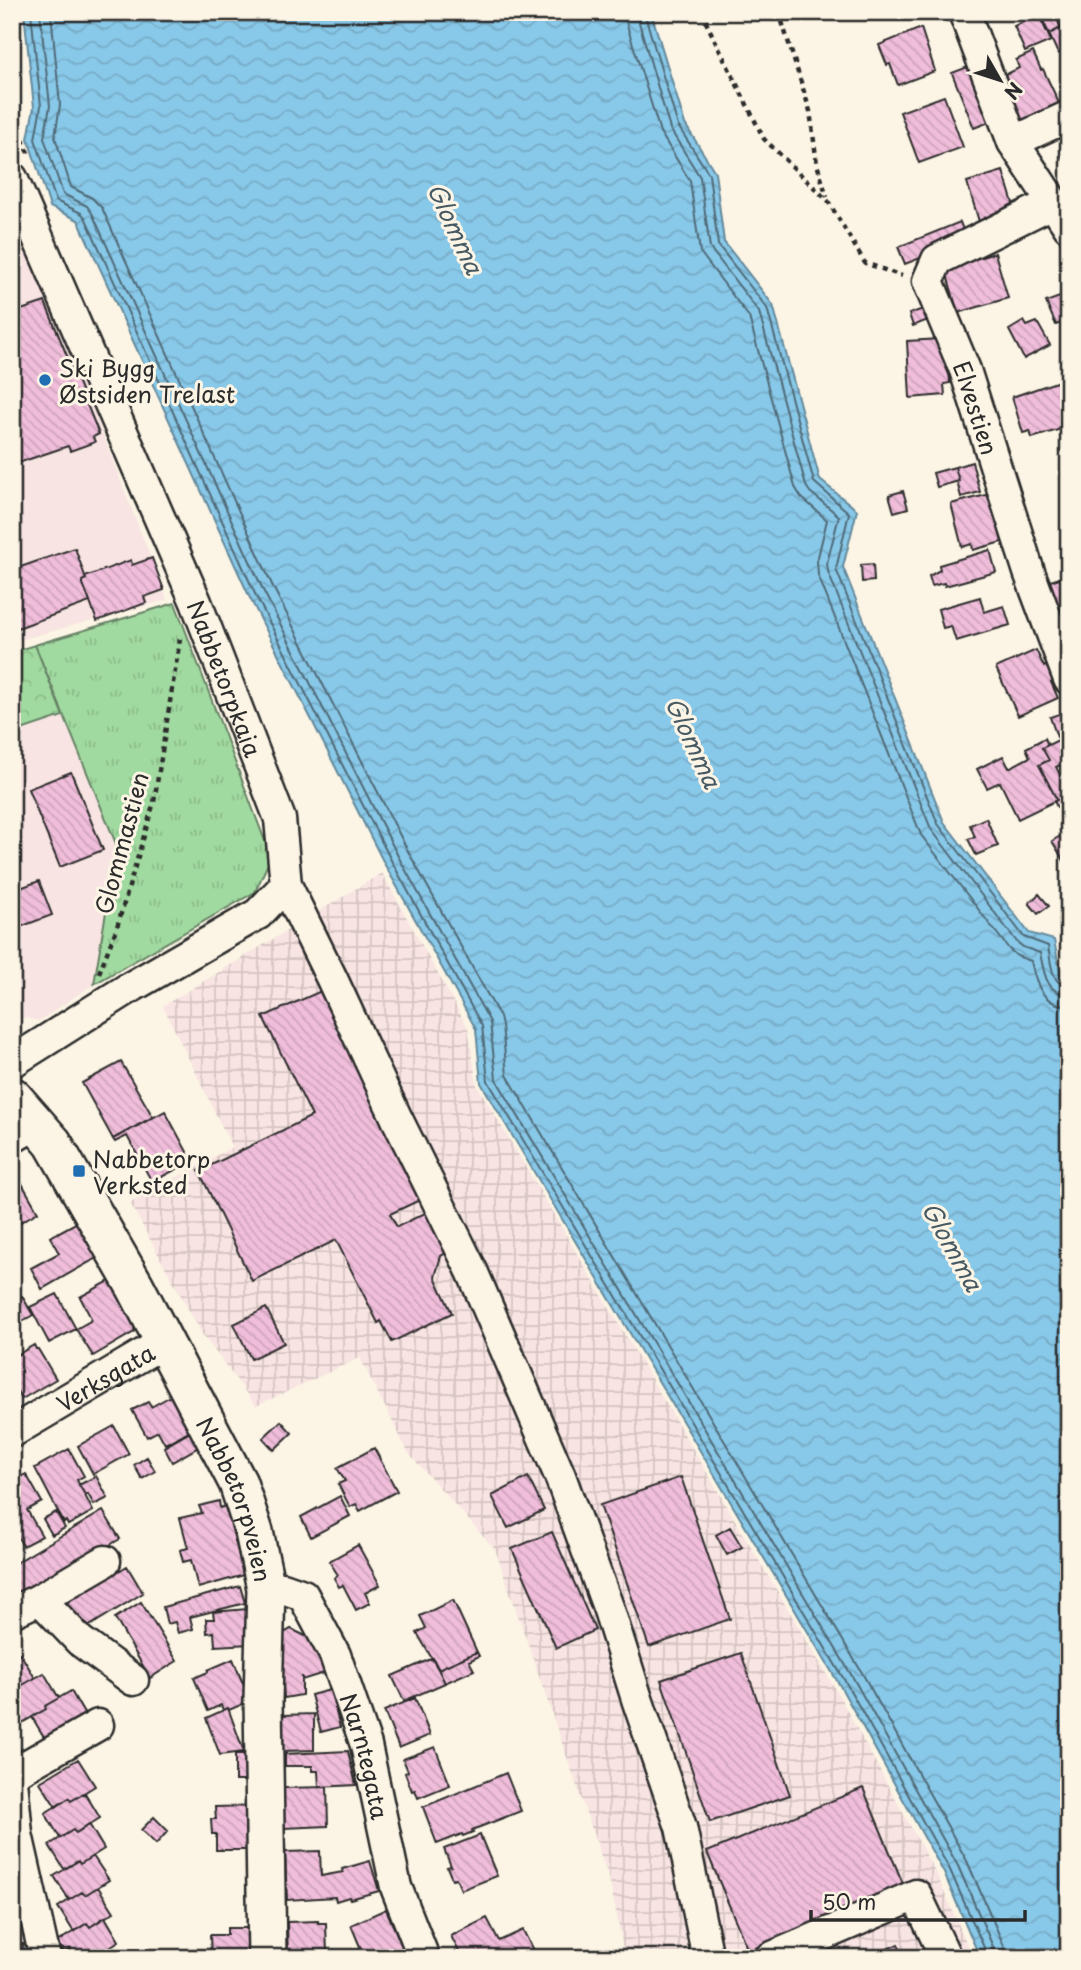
<svg xmlns="http://www.w3.org/2000/svg" width="1081" height="1970" font-family="'Playpen Sans',sans-serif">
<style>
.built{fill:#f8e4e2}
.industrial{fill:url(#industrial-grid)}
.grass{fill:url(#grass-tufts);stroke:#668266;stroke-width:2}
.forest{fill:url(#forest-crowns);stroke:#668266;stroke-width:2}
.water{fill:url(#water-waves);stroke:#63899c;stroke-width:2}
.lines{fill:none;stroke-linecap:round;stroke-linejoin:round}
.shore{stroke:#506a77;stroke-width:2}
.building{fill:url(#building-back-hatch);stroke:#2b2b2b;stroke-width:2}
.minor-casing{stroke:#2b2b2b;stroke-width:35}
.major-casing{stroke:#2b2b2b;stroke-width:42}
.path{stroke:#2b2b2b;stroke-width:4.5;stroke-dasharray:5 5;stroke-linecap:butt}
.minor{stroke:#fcf5e5;stroke-width:30}
.major{stroke:#fcf5e5;stroke-width:37}
.poi-dot{fill:#1f6fb2;stroke:#fcf5e5;stroke-width:2.5}
.labels{text-anchor:middle;dominant-baseline:central;stroke-width:6;stroke-linejoin:round;paint-order:stroke}
.poi-label{font-size:23px;fill:#2b2b2b;stroke:#fcf5e5;text-anchor:start}
.street-label{font-size:23px;fill:#2b2b2b;stroke:#fcf5e5}
.water-label{font-size:24px;font-style:italic;fill:#475a64;stroke:#fcf5e5}
</style>
<defs>
<pattern id="industrial-grid" width="8" height="8" patternUnits="userSpaceOnUse" patternTransform="scale(1.75)"><rect width="8" height="8" fill="#f8e4e2"/><path d="M0 4h8M4 0v8" fill="none" stroke="#d5c4c2"/></pattern>
<pattern id="grass-tufts" width="24" height="20" patternUnits="userSpaceOnUse" patternTransform="scale(1.75)"><rect width="24" height="20" fill="#a1daa0"/><path d="M3 7l-1-3M5 7V3M7 7l1-3M15 17l-1-3M17 17v-4M19 17l1-3" fill="none" stroke="#8bbb8a"/></pattern>
<pattern id="forest-crowns" width="20" height="18" patternUnits="userSpaceOnUse" patternTransform="scale(1.75)"><rect width="20" height="18" fill="#a1daa0"/><path d="M2 6a3 3 0 1 1 6 0M12 15a3 3 0 1 1 6 0" fill="none" stroke="#8bbb8a"/></pattern>
<pattern id="water-waves" width="16" height="10" patternUnits="userSpaceOnUse" patternTransform="scale(1.75)"><rect width="16" height="10" fill="#88c8e8"/><path d="M0 5q4-4 8 0t8 0" fill="none" stroke="#76acc7"/></pattern>
<pattern id="building-back-hatch" width="6" height="6" patternUnits="userSpaceOnUse" patternTransform="scale(1.75)"><rect width="6" height="6" fill="#f0bdda"/><path d="M-1 5l2 2M0 0l6 6M5-1l2 2" fill="none" stroke="#cea3bb"/></pattern>
</defs>
<rect width="100%" height="100%" fill="#fcf5e5"/>
<filter id="ink" filterUnits="userSpaceOnUse"><feTurbulence type="fractalNoise" baseFrequency=".0143" numOctaves="2"/><feDisplacementMap in="SourceGraphic" scale="14" xChannelSelector="R" yChannelSelector="G"/><feConvolveMatrix kernelMatrix="1 2 1 2 8 2 1 2 1" color-interpolation-filters="sRGB"/></filter>
<g filter="url(#ink)">
<!-- built -->
<path class="built" d="M12 219 77 368 167 600 12 642Z
M63 716 117 846 94 984 39 1021 12 1015V733Z"/>
<!-- industrial -->
<path class="industrial" d="M382 873 468 1028 477 1085 836 1690 937 1875 973 1958H625L610 1882 495 1549 409 1454 360 1358 256 1406 202 1334 130 1203 232 1147 163 1006Z"/>
<!-- grass -->
<path class="grass" d="M175 603 271 857 255 892 94 984 117 846 35 645Z"/>
<!-- forest -->
<path class="forest" d="M35 645 63 716 12 733V652Z"/>
<!-- water -->
<path class="water" d="M24 12H651L685 124 715 172 724 242 773 305 820 480 857 510 843 567 944 822 1029 933 1054 940 1060 972 1069 983V1958H980L944 1873 839 1684 481 1083 476 1029 385 865 250 598 78 220 50 207 28 139 34 107Z"/>
<g class="lines">
<!-- shore -->
<path class="shore" d="M31 12 41 106 35 139 56 201 81 213 85 217 256 596 392 862 482 1026 488 1081 845 1681 950 1870 986 1952V1958
M40 12 50 106 44 138 63 194 87 206 92 213 264 592 399 858 490 1022 496 1079 852 1676 958 1866 994 1949 995 1958
M51 12 60 105 55 137 71 187 92 198 102 208 273 587 409 853 500 1017 502 1026 507 1075 861 1671 967 1861 1004 1946 1006 1958
M625 12 626 22 660 132 690 181 700 252 749 317 795 487 801 497 827 520 817 561 818 575 921 835 1009 949 1017 956 1031 961C1036 983 1041 1005 1069 1006
M636 12 670 129 700 177 710 248 759 312 806 486 810 492 839 516 827 563 828 572 931 829 1017 942 1023 947 1040 953C1044 971 1045 994 1069 995
M644 12 678 126 709 174 718 245 767 308 814 482 849 513 836 569 938 824 1024 937 1048 946C1051 961 1050 984 1069 987"/>
</g>
<!-- building -->
<path class="building" d="M1044 12H1054L1061 28 1049 34 1040 14Z
M1039 15 1051 41 1025 52 1014 26Z
M921 28 935 71 898 85 890 64 887 65 879 45Z
M1061 28 1069 45V49L1058 54 1049 34Z
M1033 52 1041 70 1043 69 1059 103 1030 116 1031 117 1021 121 1001 77 1019 68 1016 60Z
M973 65 995 120 974 128 952 73Z
M944 96 963 147 919 163 900 112Z
M1069 153V172L1062 156Z
M1003 171 1017 216 981 228 967 182Z
M960 222 967 240 905 264 898 247Z
M995 253 1008 298 958 313 945 268Z
M1065 295 1069 304V320L1056 325 1046 302Z
M45 302 99 434 93 437 95 442 70 451 68 446 12 465V313Z
M923 309 928 320 913 326 909 314Z
M1024 321 1027 326 1037 322 1050 345 1024 359 1009 330Z
M941 339 948 351 950 383 944 384 945 395 910 398 907 341Z
M1065 379 1066 382 1069 381V421L1060 423 1061 429 1032 438 1030 431 1023 433 1012 397Z
M972 462 980 492 961 497 957 482 959 481 955 467Z
M955 467 959 481 937 487 933 473Z
M903 491 908 508 894 512 889 495Z
M990 494 1000 519 997 520 1002 542 973 550 972 544 962 547 951 504Z
M75 548 86 579 82 581 90 602 12 630V570Z
M990 550 996 572 945 586 944 583 932 586 929 576 940 570 939 565Z
M152 558 164 590 144 597 146 603 97 621 82 581 86 579 85 577 131 560 132 565Z
M873 564 874 581 862 582 861 565Z
M1069 575V630L1061 632 1044 583Z
M980 597 984 612 1004 606 1010 625 956 641 951 626 943 628 938 609Z
M1036 650 1044 667 1048 665 1055 680 1051 682 1058 698 1018 716 996 668Z
M1067 711 1069 732 1057 737 1050 717Z
M1045 738 1048 745 1042 748 1049 760 1039 765 1057 800 1018 819 1000 782 987 788 977 769 1003 756 1009 768 1030 757 1026 748Z
M1060 739 1069 756V761L1056 767 1069 791V801L1057 807 1054 801 1057 800 1039 765 1049 760 1042 748Z
M71 772 103 850 60 867 28 789Z
M1069 813V869L1052 841 1067 832 1060 819Z
M986 818 998 846 976 855 968 839 975 837 970 825Z
M39 881 52 915 12 930V891Z
M1039 894 1049 906 1038 914 1029 903Z
M321 991 424 1198 390 1214 397 1227 431 1210 451 1250 441 1256 435 1277 452 1313 392 1342 381 1321 378 1323 336 1240 252 1281 199 1171 312 1116 263 1017Z
M121 1062 153 1117 113 1139 82 1083Z
M165 1111 192 1161 152 1182 127 1136 115 1142 113 1139Z
M20 1180 38 1212 12 1227V1183L13 1185Z
M81 1220 100 1256 42 1289 31 1268 59 1253 50 1237Z
M12 1253 19 1264 12 1268Z
M113 1279 136 1320 134 1332 93 1356 76 1329 90 1321 91 1318 80 1297Z
M57 1294 76 1329 49 1343 30 1307Z
M22 1296 33 1315 12 1327V1301Z
M266 1308 284 1343 251 1359 234 1324Z
M34 1345 36 1349H38L56 1379 22 1399 12 1383V1346L17 1355Z
M176 1393 195 1428 165 1444 158 1431 147 1437 132 1410 148 1402 151 1407Z
M281 1421 292 1433 274 1450 263 1438Z
M114 1426 129 1454 93 1474 78 1446Z
M194 1430 202 1445 172 1462 164 1447Z
M374 1448 397 1491 360 1511 356 1504 350 1507 338 1484 345 1481 337 1468Z
M69 1449 84 1476 77 1480 93 1511 68 1525 66 1521 64 1523 35 1468Z
M147 1457 155 1471 142 1479 134 1465Z
M26 1474 42 1502 27 1510 42 1536 23 1546 12 1527V1481Z
M96 1476 108 1498 94 1505 88 1494 85 1495 79 1485Z
M528 1477 544 1510 508 1528 492 1496Z
M681 1477 730 1619 649 1647 600 1505Z
M340 1496 350 1516 311 1537 301 1517Z
M219 1501 220 1508 226 1506 244 1575 198 1588 191 1560 183 1562 180 1550 188 1548 180 1518 202 1513 199 1506Z
M103 1511 120 1539 12 1602V1565Z
M56 1512 65 1528 52 1535 43 1519Z
M730 1527 742 1547 727 1555 716 1535Z
M552 1532 595 1630 556 1648 512 1549Z
M358 1545 380 1585 365 1593 370 1603 356 1610 343 1585 339 1587 334 1578 338 1575 329 1561Z
M127 1566 143 1593 83 1630 67 1602Z
M240 1586 245 1603 190 1617 193 1629 178 1633 175 1622 167 1624 163 1607Z
M453 1600 477 1652 438 1669 417 1633 426 1628 420 1616Z
M141 1602 177 1661 150 1678 115 1618Z
M247 1609 250 1644 215 1646 214 1632 207 1633 206 1619H214L213 1612Z
M291 1629 316 1641 327 1672 302 1680V1676V1695L284 1698 279 1636Z
M477 1652 479 1656 469 1661 474 1670 445 1683 438 1669Z
M20 1653 35 1678 19 1687 21 1690 12 1695V1658Z
M741 1653 790 1795 710 1822 661 1680Z
M433 1658 445 1683 404 1701 392 1676Z
M233 1659 250 1701 229 1710 228 1708 223 1710 221 1705 208 1711 194 1678 208 1672V1670Z
M44 1673 59 1698 45 1706 46 1709 22 1723 12 1707V1695L21 1690 19 1687Z
M330 1690 340 1727 321 1732 311 1695Z
M71 1691 87 1719 47 1742 32 1717 46 1709 45 1706Z
M415 1698 430 1735 399 1748 384 1711Z
M228 1708 244 1752 220 1755 206 1718Z
M314 1714V1750L283 1751 282 1715Z
M435 1747 450 1785 418 1798 415 1790 412 1791 405 1773 408 1771 403 1759Z
M348 1751 356 1785 319 1787 318 1771H312V1766H285V1754Z
M235 1754H245L246 1781H235Z
M78 1759 95 1786 71 1801 69 1798 56 1807 40 1782Z
M506 1773 521 1811 472 1830 473 1832 463 1836 462 1834 437 1844 423 1807Z
M327 1787 328 1826 284 1828 282 1788Z
M863 1788 904 1886 748 1951 707 1852Z
M85 1793 100 1818 76 1833 73 1830 60 1838 45 1813 69 1798 71 1801Z
M252 1806V1850H216V1834H212L211 1819H216L215 1807Z
M154 1817 168 1831 156 1844 141 1830Z
M89 1824 104 1849 80 1864 78 1861 64 1869 49 1845 73 1830 76 1833Z
M480 1835 497 1876 461 1890 456 1878 452 1879 447 1867 451 1866 444 1849Z
M320 1851 321 1876 343 1872 342 1869 370 1861 379 1891 350 1899 349 1897 336 1901 335 1897 287 1900 285 1852Z
M93 1856 109 1880 85 1895 82 1892 69 1900 54 1876 78 1861 80 1864Z
M98 1887 114 1912 90 1927 87 1923 74 1932 58 1907 82 1892 85 1895Z
M386 1909 407 1958H360L357 1950 361 1949 351 1925Z
M12 1914 21 1915 20 1928 13 1927 12 1931Z
M105 1917 119 1941 92 1958H75L70 1949 64 1952 57 1942 87 1923 90 1927Z
M487 1918 499 1941 523 1930 537 1958H462L451 1936Z
M318 1921V1923H326L327 1955H319V1958H288L287 1922Z
M227 1928H250L254 1958H211L210 1935H227Z
M12 1943 23 1944 22 1958H12Z
M898 1944 904 1958H867Z"/>
<g class="lines">
<defs>
<g id="minor">
<path d="M964 12 1013 142 1069 227"/>
<path d="M1013 142 1069 116"/>
<path id="s1" d="M12 178 196 602 280 819 286 885 258 914 126 990 12 1062"/>
<path id="s2" d="M1052 203 937 260 928 281 965 370 1029 572 1069 679"/>
<path d="M286 885 332 979 397 1119 472 1271 560 1476 609 1610 637 1699 681 1827 708 1958"/>
<path d="M12 1138 37 1123"/>
<path id="s3" d="M12 1432 164 1342"/>
<path id="s4" d="M266 1588H283L303 1595 335 1655 366 1745 396 1887 424 1958"/>
<path d="M40 1599 80 1641 133 1680"/>
<path d="M12 1612 40 1599 105 1561"/>
<path d="M12 1774 98 1725"/>
<path d="M12 1781 17 1834 45 1958"/>
<path d="M770 1958 916 1895 946 1958"/>
</g>
<g id="major">
<path id="s5" d="M12 1096 53 1143 135 1286 238 1483 254 1532 266 1588 263 1700 267 1958"/>
</g>
</defs>
<!-- minor casing -->
<use href="#minor" class="minor-casing"/>
<!-- major casing -->
<use href="#major" class="major-casing"/>
<!-- path -->
<path class="path" d="M701 12 764 139 828 201 865 263 902 276
M779 12 810 111 817 164 827 197
M12 111 28 153
M99 973 117 927 154 802 180 639"/>
<!-- minor -->
<use href="#minor" class="minor"/>
<!-- major -->
<use href="#major" class="major"/>
</g>
</g>
<!-- markers -->
<g class="poi-dot">
<circle cx="45" cy="380" r="7"/>
<rect x="72" y="1164" width="14" height="14" rx="3.5"/>
</g>
<g class="labels">
<!-- poi labels -->
<g class="poi-label">
<text x="59" y="367">Ski Bygg<tspan x="59" dy="26">Østsiden Trelast</tspan></text>
<text x="93" y="1158">Nabbetorp<tspan x="93" dy="26">Verksted</tspan></text>
</g>
<!-- street labels -->
<g class="street-label">
<text stroke="none"><textPath href="#s2" startOffset="287">Elvestien</textPath></text>
<text stroke="none"><textPath href="#s1" startOffset="544">Nabbetorpkaia</textPath></text>
<text transform="translate(121 843) rotate(-75)">Glommastien</text>
<text stroke="none"><textPath href="#s3" startOffset="108">Verksgata</textPath></text>
<text stroke="none"><textPath href="#s5" startOffset="464">Nabbetorpveien</textPath></text>
<text stroke="none"><textPath href="#s4" startOffset="212">Narntegata</textPath></text>
</g>
<!-- water labels -->
<g class="water-label">
<text transform="translate(456 228) rotate(65)">Glomma</text>
<text transform="translate(694 742) rotate(65)">Glomma</text>
<text transform="translate(953 1246) rotate(61)">Glomma</text>
</g>
</g>
<!-- margin -->
<rect width="1081" height="1970" fill="none" stroke="#fcf5e5" stroke-width="42"/>
<rect x="21" y="21" width="1039" height="1928" fill="none" stroke="#2b2b2b" stroke-width="2.5" filter="url(#ink)"/>
<!-- north arrow -->
<g transform="translate(1000 80) rotate(129)" stroke="#fcf5e5" stroke-width="5" paint-order="stroke">
<path d="M0-5L12 26L0 18L-12 26Z" fill="#2b2b2b"/>
<text y="-10" font-size="19" font-weight="bold" text-anchor="middle" fill="#2b2b2b">N</text>
</g>
<!-- scale -->
<path d="M811 1910v10h214v-10" fill="none" stroke="#2b2b2b" stroke-width="3.5"/>
<text x="822" y="1910" font-size="21" fill="#2b2b2b" stroke="#fcf5e5" stroke-width="5" paint-order="stroke">50 m</text>
</svg>
